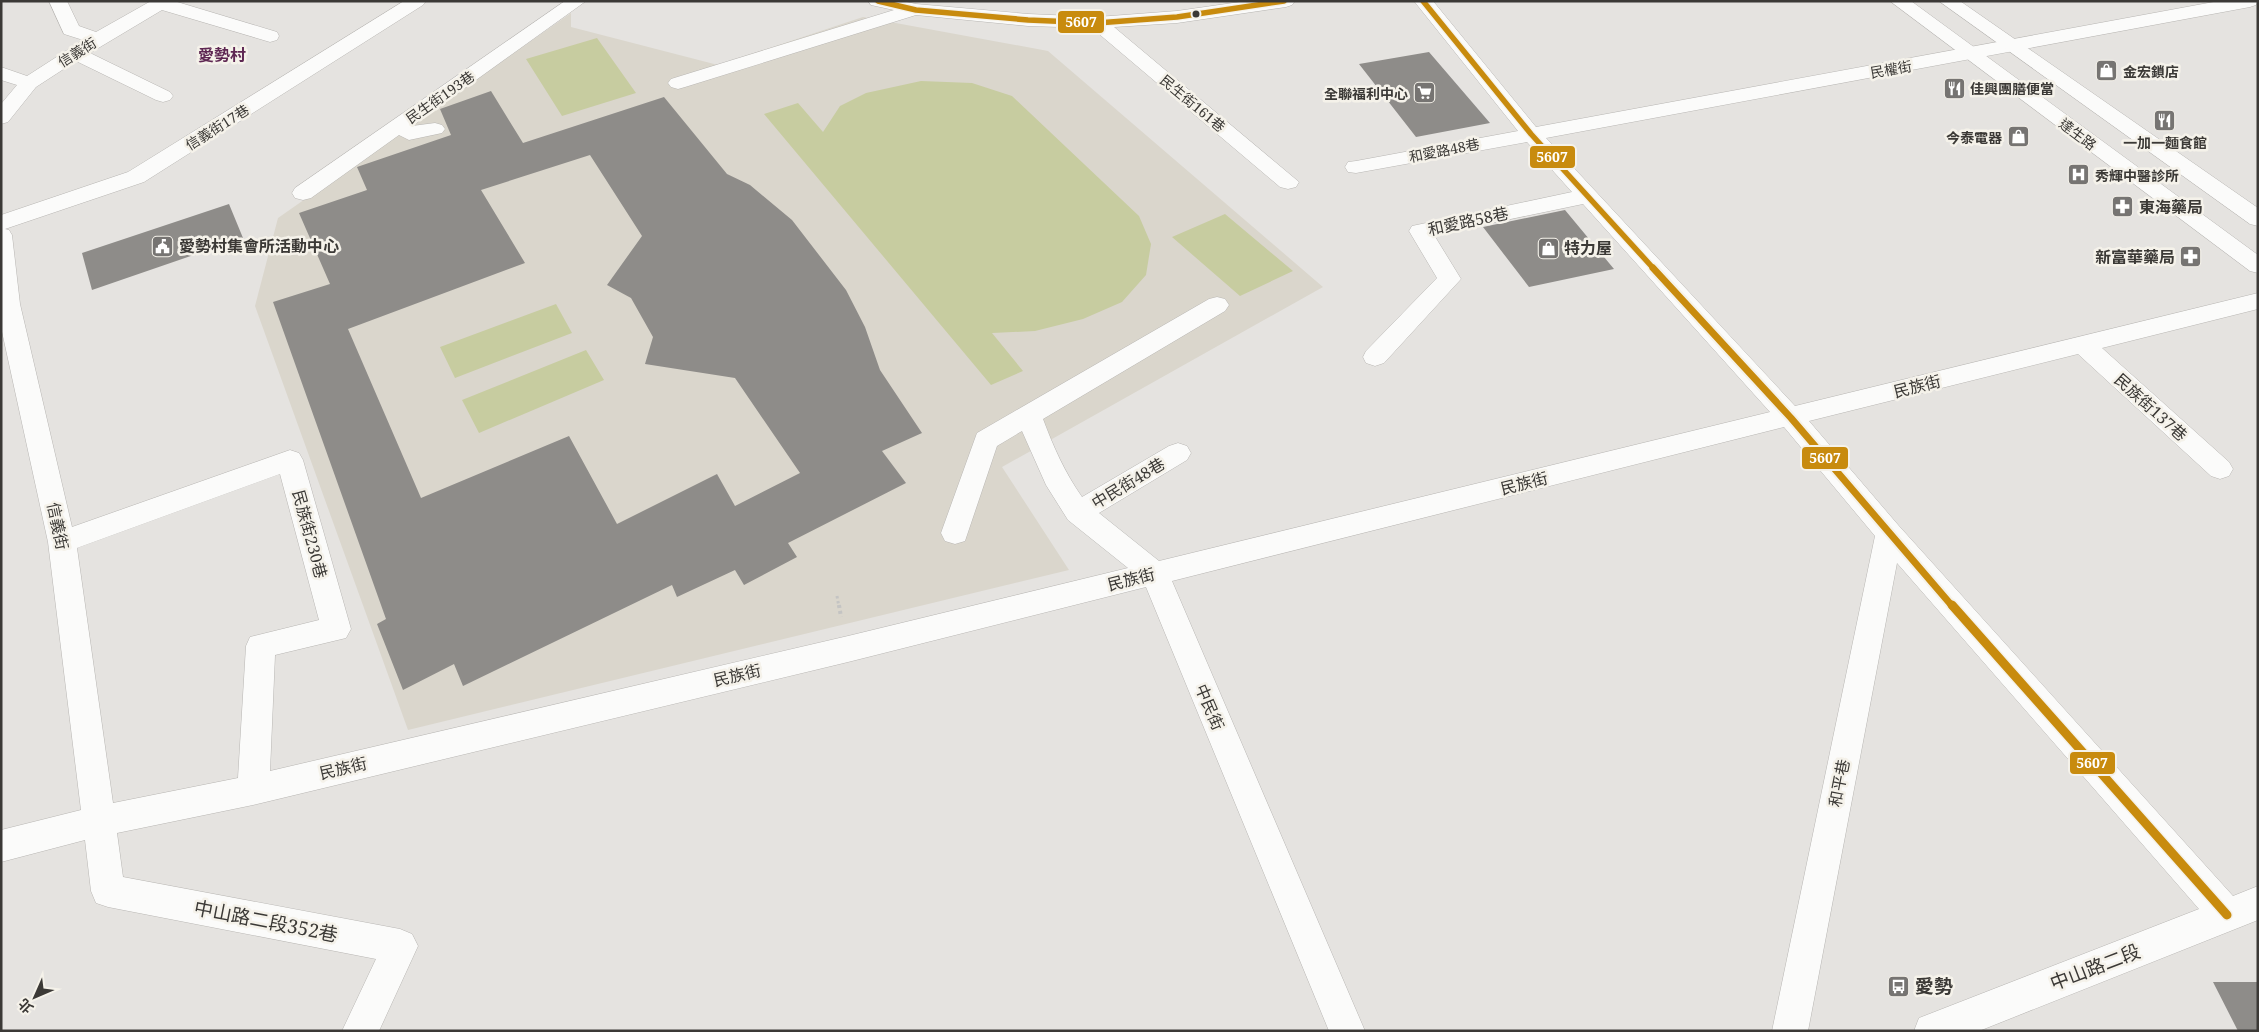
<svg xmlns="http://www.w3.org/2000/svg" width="2259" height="1032" font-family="'Noto Serif','Noto Sans TC',serif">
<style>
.built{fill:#dad6cc}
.green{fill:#c7cca0}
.building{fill:#8e8c89;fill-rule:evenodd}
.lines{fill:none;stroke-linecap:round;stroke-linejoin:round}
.minor-casing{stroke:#b8b6b3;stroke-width:1}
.major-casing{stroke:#b8b6b3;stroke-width:1}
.path-far1{stroke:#c4c4c3;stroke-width:3;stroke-dasharray:2.5 2.5;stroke-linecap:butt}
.path{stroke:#c4c4c3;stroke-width:4;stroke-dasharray:3 3;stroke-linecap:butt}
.minor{fill:#fbfbfa;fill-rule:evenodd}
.major{fill:#fbfbfa;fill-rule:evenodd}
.bus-1-far2-casing{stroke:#f5f2ea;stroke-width:8}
.bus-1-far1-casing{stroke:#f5f2ea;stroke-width:11}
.bus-1-casing{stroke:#f5f2ea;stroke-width:12}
.bus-1-far2{stroke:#c88b0e;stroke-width:5.5}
.bus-1-far1{stroke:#c88b0e;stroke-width:7}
.bus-1{stroke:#c88b0e;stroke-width:9}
.bus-dot{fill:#3b3936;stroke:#f5f2ea;stroke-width:2}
.labels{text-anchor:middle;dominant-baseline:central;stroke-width:5;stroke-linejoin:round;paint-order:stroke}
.far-street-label{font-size:14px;fill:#3b3936;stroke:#f5f2ea}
.far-poi-label{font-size:14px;font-weight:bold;fill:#3b3936;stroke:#f5f2ea;text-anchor:start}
.far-quarter-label{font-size:16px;font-weight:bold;fill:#5e2753;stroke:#f5f2ea}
.poi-label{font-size:16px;font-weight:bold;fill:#3b3936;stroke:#f5f2ea;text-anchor:start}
.street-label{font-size:16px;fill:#3b3936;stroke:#f5f2ea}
.near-street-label{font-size:19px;fill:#3b3936;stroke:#f5f2ea}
.near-poi-label{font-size:19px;font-weight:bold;fill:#3b3936;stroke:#f5f2ea;text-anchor:start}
.line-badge{stroke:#f5f2ea;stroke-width:2}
.badge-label{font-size:14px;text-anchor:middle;font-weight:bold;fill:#fff}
</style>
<rect width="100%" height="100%" fill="#e5e3e0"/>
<!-- built -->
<path class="built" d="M571 13V27L718 65 863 17 1048 51 1323 287 1002 467 1069 570 408 730 255 306 278 218Z"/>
<!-- green -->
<path class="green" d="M597 38 636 93 562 116 526 59Z
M921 81 972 83 1012 96 1139 216 1151 244 1146 275 1122 302 1083 319 1035 331 992 333 1023 371 991 385 764 114 798 103 823 132 840 106 866 93Z
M1225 214 1293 271 1240 296 1172 237Z
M556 304 572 333 455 378 440 347Z
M586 350 604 380 479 433 462 400Z"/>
<!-- building -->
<path class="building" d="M1429 52 1490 123 1416 137 1359 64Z
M491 91 523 143 664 97 727 174 750 185 792 220 846 290 865 327 880 370 922 433 882 451 906 483 788 543 797 557 744 585 735 570 677 597 672 585 463 686 454 664 403 690 377 624 386 619 273 302 330 284 299 213 367 190 357 167 451 135 440 109ZM590 155 642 236 607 285 631 298 653 337 645 364 735 378 800 473 735 506 717 474 617 524 569 436 421 498 348 329 525 263 481 190Z
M229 204 243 238 92 290 82 253Z
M1565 210 1614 269 1529 287 1483 227Z
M2213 982H2258V1031H2238Z"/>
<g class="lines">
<defs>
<path id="minor" d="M49 1H67L79 26 96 32 151 1H174L277 32 279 36 277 40 270 42 162 10 90 53 170 92 173 96 170 100 163 102 156 100 76 61 36 87 8 122 1 124V104L17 85 1 80V67L27 76 83 40 64 34Z
M404 1H426L423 5 144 182 5 229 9 230 12 235 20 304 72 527 290 450 299 453 303 460 351 629 346 638 275 655 270 771 848 636 1128 568 1068 520 1046 485 1022 431 997 446 965 541 955 544 945 541 941 533 977 433 1209 299 1217 297 1225 299 1229 305 1225 311 1043 419C1053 446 1065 473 1082 497L1169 446 1178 443 1187 446 1191 453 1187 460 1099 513 1159 561 1770 412 1583 204 1434 235 1461 279 1384 363 1375 366 1366 363 1363 357 1366 351 1437 278 1409 231 1412 226 1572 192 1527 142 1356 173 1348 172 1345 167 1348 162 1356 161 1518 131 1414 1H1433L1536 127 2219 1H2258L2256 5 2250 7 1546 138 1795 406 2258 293V309L2102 348 2229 462 2233 469 2229 476 2220 479 2211 476 2078 354 1809 421 1899 526 2233 896 2258 886V920L1979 1031H1914L1919 1018 2199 909 1897 563 1808 1031H1772L1875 536 1784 427 1172 581 1365 1031H1329L1146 587 848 662 253 805 117 833 123 877 400 929 412 934 418 946 379 1031H342L376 959 108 907 96 903 91 891 85 840 1 862V830L81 810 48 542 1 327V215L128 172ZM280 474 319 620 250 637 246 646 238 778 113 803 77 548Z
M565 1H586L412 126 435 123 442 125 445 129 442 133 409 140 399 135 311 198 303 200 295 198 292 193 295 188Z
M868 1H902L916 4 1028 14 1097 17 1177 11 1247 1H1295L1292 5 1286 7 1177 23 1114 27 1299 182 1296 187 1288 189 1280 187 1092 28 1028 26 916 15 685 87 678 89 671 87 668 83 671 79 894 10 871 5Z"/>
<path id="major" d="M1890 1H1911L2258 255V273L2250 271Z
M1939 1H1960L2258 208V226L2250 224Z"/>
</defs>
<!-- minor casing -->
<use href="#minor" class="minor-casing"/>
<!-- major casing -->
<use href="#major" class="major-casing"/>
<!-- path-far1 -->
<path class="path-far1" d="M837 596 839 607"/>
<!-- path -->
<path class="path" d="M839 605 841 617"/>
<!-- minor -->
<use href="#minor" class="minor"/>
<!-- major -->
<use href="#major" class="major"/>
<defs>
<path id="bus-1-far2" d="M878 1 916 10 1028 20 1097 23 1177 17 1284 1
M1423 1 1531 134 1654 269"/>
<path id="bus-1-far1" d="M1653 268 1791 418 1953 607"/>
<path id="bus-1" d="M1952 605 2227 915"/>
</defs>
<!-- bus-1-far2 casing -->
<use href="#bus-1-far2" class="bus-1-far2-casing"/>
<!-- bus-1-far1 casing -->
<use href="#bus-1-far1" class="bus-1-far1-casing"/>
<!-- bus-1 casing -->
<use href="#bus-1" class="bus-1-casing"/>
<!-- bus-1-far2 -->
<use href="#bus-1-far2" class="bus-1-far2"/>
<!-- bus-1-far1 -->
<use href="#bus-1-far1" class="bus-1-far1"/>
<!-- bus-1 -->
<use href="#bus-1" class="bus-1"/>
</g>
<!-- icons -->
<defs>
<symbol id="shop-square" viewBox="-11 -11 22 22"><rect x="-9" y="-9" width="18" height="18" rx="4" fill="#767472" stroke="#f5f2ea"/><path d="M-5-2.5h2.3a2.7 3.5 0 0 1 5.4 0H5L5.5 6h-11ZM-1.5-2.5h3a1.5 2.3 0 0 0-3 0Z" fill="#fff"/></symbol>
<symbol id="restaurant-square" viewBox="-11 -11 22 22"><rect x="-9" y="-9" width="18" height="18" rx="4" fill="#767472" stroke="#f5f2ea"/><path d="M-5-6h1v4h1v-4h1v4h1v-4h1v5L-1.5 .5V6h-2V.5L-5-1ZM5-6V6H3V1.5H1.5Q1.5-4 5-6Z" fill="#fff"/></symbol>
<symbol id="supermarket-square" viewBox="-11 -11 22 22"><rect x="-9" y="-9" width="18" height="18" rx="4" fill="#767472" stroke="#f5f2ea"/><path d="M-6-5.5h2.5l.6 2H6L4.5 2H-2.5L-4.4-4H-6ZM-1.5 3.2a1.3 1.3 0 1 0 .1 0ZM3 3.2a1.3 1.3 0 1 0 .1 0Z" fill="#fff"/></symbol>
<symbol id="hospital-square" viewBox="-11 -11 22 22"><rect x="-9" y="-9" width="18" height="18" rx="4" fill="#767472" stroke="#f5f2ea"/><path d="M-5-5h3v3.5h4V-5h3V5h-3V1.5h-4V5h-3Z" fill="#fff"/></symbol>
<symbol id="pharmacy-square" viewBox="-11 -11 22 22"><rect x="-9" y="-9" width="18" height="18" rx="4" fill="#767472" stroke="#f5f2ea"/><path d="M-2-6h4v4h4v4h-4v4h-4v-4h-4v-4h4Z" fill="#fff"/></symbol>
<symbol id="civic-square" viewBox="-11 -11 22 22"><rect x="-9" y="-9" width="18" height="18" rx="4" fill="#767472" stroke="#f5f2ea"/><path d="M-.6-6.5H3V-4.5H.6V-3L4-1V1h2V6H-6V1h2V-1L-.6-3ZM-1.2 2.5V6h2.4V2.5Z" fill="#fff"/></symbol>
<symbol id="bus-square" viewBox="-11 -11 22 22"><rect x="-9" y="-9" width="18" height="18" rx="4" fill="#767472" stroke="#f5f2ea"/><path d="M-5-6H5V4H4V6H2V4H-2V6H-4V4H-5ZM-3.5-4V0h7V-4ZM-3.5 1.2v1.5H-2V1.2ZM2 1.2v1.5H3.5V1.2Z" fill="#fff"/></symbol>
</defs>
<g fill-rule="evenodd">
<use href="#shop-square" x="2094" y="58" width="25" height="25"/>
<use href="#restaurant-square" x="1942" y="76" width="25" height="25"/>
<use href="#supermarket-square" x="1412" y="80" width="25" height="25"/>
<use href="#restaurant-square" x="2152" y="108" width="25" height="25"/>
<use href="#shop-square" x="2006" y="124" width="25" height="25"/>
<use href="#hospital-square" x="2066" y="162" width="25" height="25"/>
<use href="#pharmacy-square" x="2110" y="194" width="25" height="25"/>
<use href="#civic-square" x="150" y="234" width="25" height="25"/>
<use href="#shop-square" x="1536" y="236" width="25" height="25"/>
<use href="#pharmacy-square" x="2178" y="244" width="25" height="25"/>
<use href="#bus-square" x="1886" y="974" width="25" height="25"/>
</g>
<!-- markers -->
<circle class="bus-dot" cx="1196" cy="14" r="4.5"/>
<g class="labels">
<!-- far-street labels -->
<g class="far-street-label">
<text transform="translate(77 52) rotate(-32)">信義街</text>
<text transform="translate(1891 69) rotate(-10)">民權街</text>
<text transform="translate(440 97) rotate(-35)">民生街193巷</text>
<text transform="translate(1193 103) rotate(40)">民生街161巷</text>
<text transform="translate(217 127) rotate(-32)">信義街17巷</text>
<text transform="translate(2078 134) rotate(37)">達生路</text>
<text transform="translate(1444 150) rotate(-11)">和愛路48巷</text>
</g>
<!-- far-poi labels -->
<g class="far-poi-label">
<text x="2123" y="71">金宏鎖店</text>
<text x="1970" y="88">佳興團膳便當</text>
<text x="1408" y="93" text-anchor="end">全聯福利中心</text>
<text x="2002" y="137" text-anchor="end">今泰電器</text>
<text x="2165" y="142" text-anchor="middle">一加一麵食館</text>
<text x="2095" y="175">秀輝中醫診所</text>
</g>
<!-- far-quarter labels -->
<g class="far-quarter-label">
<text x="222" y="55">愛勢村</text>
</g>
<!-- poi labels -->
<g class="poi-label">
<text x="2139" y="207">東海藥局</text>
<text x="179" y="246">愛勢村集會所活動中心</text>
<text x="1564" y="248">特力屋</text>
<text x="2175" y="257" text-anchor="end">新富華藥局</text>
</g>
<!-- street labels -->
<g class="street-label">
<text transform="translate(1468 221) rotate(-12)">和愛路58巷</text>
<text transform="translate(1917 386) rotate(-14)">民族街</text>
<text transform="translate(2151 407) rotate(42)">民族街137巷</text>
<text transform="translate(1128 483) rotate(-31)">中民街48巷</text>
<text transform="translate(1524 483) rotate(-14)">民族街</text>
<text transform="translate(58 526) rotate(78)">信義街</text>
<text transform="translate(310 534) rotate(75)">民族街230巷</text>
<text transform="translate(1131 579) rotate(-14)">民族街</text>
<text transform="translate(737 675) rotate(-13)">民族街</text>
<text transform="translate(1210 707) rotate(67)">中民街</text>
<text transform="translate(343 768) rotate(-13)">民族街</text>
<text transform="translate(1839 783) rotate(-79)">和平巷</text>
</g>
<!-- near-street labels -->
<g class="near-street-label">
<text transform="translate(266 921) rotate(11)">中山路二段352巷</text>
<text transform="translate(2095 967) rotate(-21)">中山路二段</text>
</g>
<!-- near-poi labels -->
<g class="near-poi-label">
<text x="1915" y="986">愛勢</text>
</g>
</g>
<g class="line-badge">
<rect x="1057" y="10" width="48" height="24" rx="5" fill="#c88b0e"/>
<rect x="1529" y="145" width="47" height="24" rx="5" fill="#c88b0e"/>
<rect x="1801" y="446" width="48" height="24" rx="5" fill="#c88b0e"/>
<rect x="2069" y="751" width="47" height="24" rx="5" fill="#c88b0e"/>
</g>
<g class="badge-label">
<text x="1081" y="27">5607</text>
<text x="1552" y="162">5607</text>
<text x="1825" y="463">5607</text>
<text x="2092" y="768">5607</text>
</g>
<!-- border -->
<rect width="2259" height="1032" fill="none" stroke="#3b3936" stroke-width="5"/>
<!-- north arrow -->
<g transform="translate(35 997) rotate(225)" stroke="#f5f2ea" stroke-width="4" paint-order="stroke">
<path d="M0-4L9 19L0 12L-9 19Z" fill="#3b3936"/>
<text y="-8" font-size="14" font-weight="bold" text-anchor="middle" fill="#3b3936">北</text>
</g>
</svg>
